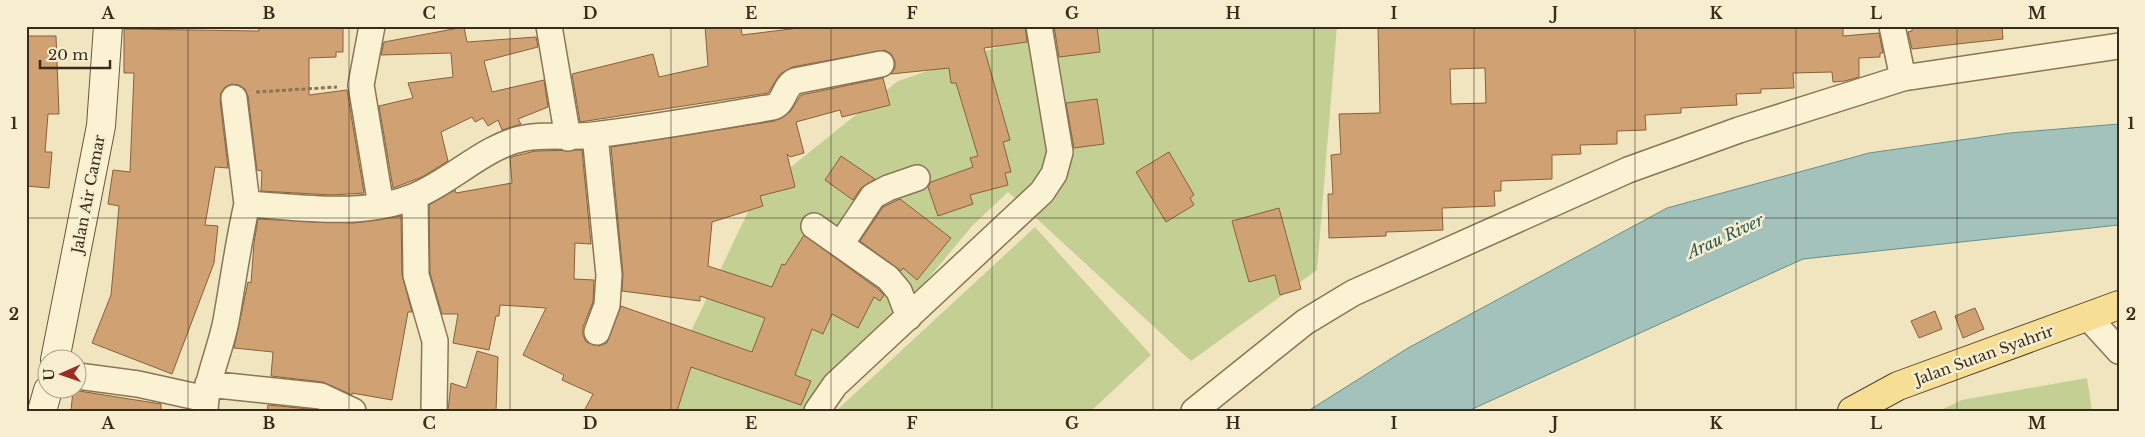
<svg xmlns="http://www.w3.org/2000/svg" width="2145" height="437" font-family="'Libre Baskerville',serif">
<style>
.green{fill:#c3cf93}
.water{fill:#a2c2bb;stroke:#699089}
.building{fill:#d0a173;stroke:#8a603b;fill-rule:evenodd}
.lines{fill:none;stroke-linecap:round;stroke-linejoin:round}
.street-casing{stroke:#8a7556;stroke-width:28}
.secondary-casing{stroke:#6b563a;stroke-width:30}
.primary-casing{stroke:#57432b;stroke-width:30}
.path{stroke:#8a7556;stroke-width:3;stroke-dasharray:4 2.5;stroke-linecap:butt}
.street{stroke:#fbf2d3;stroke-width:25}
.secondary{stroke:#fbf2d3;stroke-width:28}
.primary{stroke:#f6df94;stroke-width:28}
.grid{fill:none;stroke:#382c1c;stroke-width:1;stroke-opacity:0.55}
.labels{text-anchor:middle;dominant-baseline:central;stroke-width:5;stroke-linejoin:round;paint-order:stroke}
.street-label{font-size:15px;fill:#382c1c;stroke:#f7eecf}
.water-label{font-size:16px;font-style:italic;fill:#2a5959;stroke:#f7eecf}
.neatline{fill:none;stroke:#382c1c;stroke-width:2}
.grid-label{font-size:16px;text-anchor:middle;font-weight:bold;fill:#382c1c}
</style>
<rect width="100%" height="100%" fill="#f0e5bf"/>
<!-- green -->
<path class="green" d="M1060 26H1337L1317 270 1191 361 1008 192 972 226 818 411H653L756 195 898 81Z
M1035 227 1151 355 1091 411H836Z
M2087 378 2092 411H1939L1962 400Z"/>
<!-- water -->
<path class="water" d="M2119 124V225L1803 259 1468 411H1308L1408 348 1667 208 1869 153 2010 133Z"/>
<!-- building -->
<path class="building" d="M259 26H343V52H336V57L309 58V95L347 90 364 193 332 195 261 191 262 171 257 170 248 96 245 89 239 85 232 84 225 87 221 93 220 100 228 168 215 167 205 225 218 226 214 263 172 374 92 343 111 295 119 206 108 204 113 170 130 172 134 73H124V29L259 31Z
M705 26H741L742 35 815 26H1025L1027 42 984 48 1010 140 1003 142 1011 172 1005 173 1008 185 970 195 973 204 938 216 928 187 931 182 973 167 970 158 978 156 956 83H951L949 68 891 74 895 68V61L891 54 885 50 792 67 780 74 768 93 580 122 572 74 653 54 659 77 708 66Z
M1054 26H1097L1100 52 1059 57Z
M1378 26H1843V36L1879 33 1883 53H1880V57L1859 58V77L1845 81 1833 82 1832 72 1793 73 1794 88 1761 89V93L1736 94 1737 105 1681 108V113L1645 115 1646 130 1617 131V144L1580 145 1581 154 1552 155V179L1501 181V191H1494L1495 206 1442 208 1443 230 1386 232V236L1329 238 1328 194H1333L1331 155 1341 154 1339 114 1380 113ZM1485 68 1486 103 1451 104 1450 69Z
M1912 26H2002L2003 39 1912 49 1908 32 1912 31Z
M464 27 467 42 536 37 538 47 484 61 492 92 544 80 548 107 518 119 521 124 502 130 498 120 488 126 483 118 475 122 472 117 441 132 448 161 422 177 393 188 379 106 413 98 408 83 453 77 451 53 381 55 384 42Z
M26 36H56L59 114H48L45 152H52L49 188 26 186Z
M883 78 890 105 842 117 840 110 796 122 804 153 790 157 787 154 795 187 760 196 763 206 712 222 708 266 772 287 782 264 785 265 804 235 878 289 884 295 880 301 874 297 858 328 832 314 823 334 812 329 795 375 811 381 801 405 691 367 677 411H584L593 394 562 380 564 375 523 355 546 308 500 305 499 316H496L489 350 453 343 458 314H442L430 273 429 205 455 190 456 193 512 183 510 158 515 156 535 151 582 150 591 244 575 243 574 279 594 280 593 302 583 327V335L586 342 599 346 607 343 621 306 752 352 765 318 700 296V301L622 291 623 274 611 147 775 121 790 112 801 95Z
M1097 99 1104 144 1074 148 1066 103Z
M1169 152 1194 195 1190 198 1194 205 1166 222 1136 172Z
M841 156 875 179 861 188 853 200 825 180Z
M900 199 951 238 917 280 903 268 901 271 860 241 883 207Z
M1279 208 1301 289 1280 295 1275 275 1249 282 1232 221Z
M401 216 402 275 412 312H408L392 400 352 393V395L323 382 271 376 273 352 234 348 248 282 251 283 254 243 258 219 354 223Z
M1975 308 1984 329 1963 338 1955 316Z
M1935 311 1942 329 1919 338 1911 321Z
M477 351 498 357 496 411H448L451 383 466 388Z
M73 390 161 404V411H71Z
M268 405 309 409V411H267Z"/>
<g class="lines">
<defs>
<path id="street" d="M372 26 361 85 381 206
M549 26 568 138
M1892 26 1903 78
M234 98 247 204
M595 135 609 275 607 305 597 332
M415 196 416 275 435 341 434 411
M814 226 888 278 899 291 909 317
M841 244 873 196 888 188 917 178
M2088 317 2119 351
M78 376 138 384 206 399
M208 384 321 396 353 411
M205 411C206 379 220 352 226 321 233 282 238 243 247 204 301 207 363 218 415 196 452 181 486 145 525 138 547 134 571 138 593 135 653 128 713 117 773 107 785 103 783 87 795 81L881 64
M817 411 835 385 1042 192 1054 174 1060 152 1039 26
M1194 411 1305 322 1353 293 1628 170 1739 130 1903 78 2119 46"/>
<path id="secondary" d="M55 360 101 126 108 26
M42 411 48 390"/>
<path id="primary" d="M1852 411 1898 386 2119 305"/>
</defs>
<!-- street casing -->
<use href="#street" class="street-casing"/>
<!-- secondary casing -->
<use href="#secondary" class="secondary-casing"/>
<!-- primary casing -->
<use href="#primary" class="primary-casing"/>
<!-- path -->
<path class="path" d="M256 92 337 87"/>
<!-- street -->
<use href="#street" class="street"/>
<!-- secondary -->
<use href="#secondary" class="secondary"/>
<!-- primary -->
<use href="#primary" class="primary"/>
</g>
<!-- grid -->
<path class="grid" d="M188 26V411M349 26V411M510 26V411M671 26V411M831 26V411M992 26V411M1153 26V411M1314 26V411M1474 26V411M1635 26V411M1796 26V411M1957 26V411M26 218H2119"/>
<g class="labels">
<!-- street labels -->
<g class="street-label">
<text transform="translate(88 194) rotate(-79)">Jalan Air Camar</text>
<text transform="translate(1984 355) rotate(-20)">Jalan Sutan Syahrir</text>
</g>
<!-- water labels -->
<g class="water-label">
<text transform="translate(1725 236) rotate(-25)">Arau River</text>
</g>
</g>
<!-- border -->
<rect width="2145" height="437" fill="none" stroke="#f7eecf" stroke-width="55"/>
<!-- north arrow -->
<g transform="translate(62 374) rotate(268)"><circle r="24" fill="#f7eecf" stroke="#aba087"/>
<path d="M0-4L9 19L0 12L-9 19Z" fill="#9c2b23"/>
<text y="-8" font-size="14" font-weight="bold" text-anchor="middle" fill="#382c1c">U</text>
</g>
<!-- scale -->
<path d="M40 60v8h70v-8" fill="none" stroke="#382c1c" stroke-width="2.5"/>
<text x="48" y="60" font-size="15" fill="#382c1c" stroke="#f7eecf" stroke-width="4" paint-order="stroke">20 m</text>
<rect x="28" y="28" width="2090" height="382" class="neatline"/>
<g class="grid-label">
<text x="108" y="19">A</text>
<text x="269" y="19">B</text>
<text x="429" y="19">C</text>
<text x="590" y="19">D</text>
<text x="751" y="19">E</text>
<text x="912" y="19">F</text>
<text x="1072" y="19">G</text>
<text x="1233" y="19">H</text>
<text x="1394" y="19">I</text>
<text x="1555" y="19">J</text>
<text x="1716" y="19">K</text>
<text x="1876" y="19">L</text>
<text x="2037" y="19">M</text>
<text x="14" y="129">1</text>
<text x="2131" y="129">1</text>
<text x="14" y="320">2</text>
<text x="2131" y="320">2</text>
<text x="108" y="429">A</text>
<text x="269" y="429">B</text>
<text x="429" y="429">C</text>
<text x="590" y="429">D</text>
<text x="751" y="429">E</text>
<text x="912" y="429">F</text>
<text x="1072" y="429">G</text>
<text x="1233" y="429">H</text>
<text x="1394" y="429">I</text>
<text x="1555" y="429">J</text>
<text x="1716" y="429">K</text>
<text x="1876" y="429">L</text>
<text x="2037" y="429">M</text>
</g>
</svg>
